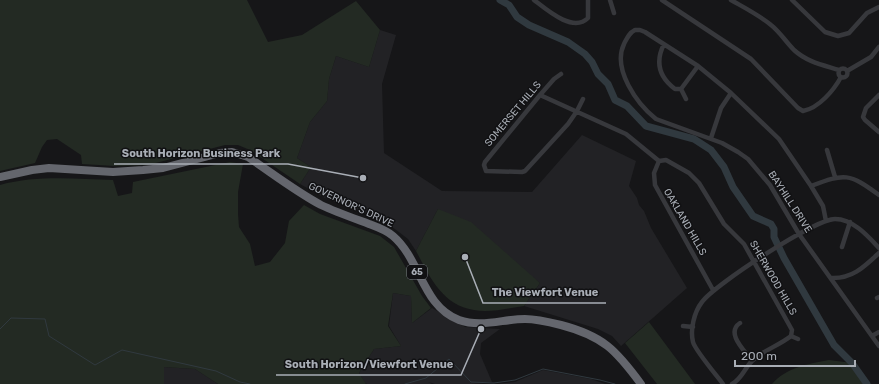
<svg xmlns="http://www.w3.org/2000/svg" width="879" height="384" font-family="Rubik,sans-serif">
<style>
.built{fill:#222225}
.green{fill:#232a23}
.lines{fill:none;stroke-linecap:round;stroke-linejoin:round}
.stream{stroke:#30393f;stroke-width:1}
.river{stroke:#30393f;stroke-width:7}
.street{stroke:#37383c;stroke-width:4.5}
.highway{stroke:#64666d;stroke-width:8}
.labels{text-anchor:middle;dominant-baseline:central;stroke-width:3;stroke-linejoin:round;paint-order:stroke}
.shield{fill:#111113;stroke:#7b7f85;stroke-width:1}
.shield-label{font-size:9px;font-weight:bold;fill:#a9aeb6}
.street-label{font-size:10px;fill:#a9aeb6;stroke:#111113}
.leader{fill:none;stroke:#a9aeb6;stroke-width:1.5}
.callout-dot{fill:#a9aeb6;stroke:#111113;stroke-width:1.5}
.callout-label{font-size:11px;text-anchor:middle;font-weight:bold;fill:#a9aeb6;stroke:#111113;stroke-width:3;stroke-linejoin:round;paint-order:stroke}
</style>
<rect width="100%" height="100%" fill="#161618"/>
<!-- built -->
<path class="built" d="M380 30 396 35 382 84 384 153 442 191 532 192 582 135 636 161 629 186 637 198 639 205 644 211 651 228 687 288 621 346 612 336 598 329 524 306 540 283 438 209 416 251 408 239 387 223 325 198 300 184 311 167 297 158 310 122 327 101 329 79 336 56 369 67Z
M393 293 411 296 412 323 432 308 465 327 500 329 481 343 480 354 492 382 472 383 485 384H435L428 382 432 384H367L365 383 359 373 374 349 401 346 389 326Z
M164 367 195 369 218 384H164Z
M543 370 591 379 605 384H498L515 382Z"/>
<!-- green -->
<path class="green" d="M0 0H247L268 42 302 35 356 1 380 30 369 67 336 56 329 79 327 101 310 122 297 158 311 167 300 184 250 150 238 145H225L148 165 115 166 82 164 81 155 57 139 47 140 42 147 35 163 0 171Z
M230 162 243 164 238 192V214L239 227 250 244 255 266 270 262 285 243 289 221 304 205 320 214 380 236 394 247 422 296 431 308 412 323 411 296 393 293 388 326 401 346 374 349 359 373 366 384H218L195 369 164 367V384H0V185C37 175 75 179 113 180L118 196 132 193 133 182Z
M438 209 471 222 540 283 524 306C508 308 490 313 474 310 442 305 430 277 416 251Z
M649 322 695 384H657L625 343Z
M829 360 852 363 867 384H772C787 367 808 364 829 360Z"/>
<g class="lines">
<!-- stream -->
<path class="stream" d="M0 329 11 318 45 319 49 336 95 365 122 350 216 371 240 382 250 384
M405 384 426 378 449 359 471 382 494 383 515 380 543 369 600 380 615 384"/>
<!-- river -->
<path class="river" d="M500 0 509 5 517 17 529 25 568 42 585 54 592 62 598 74 608 84 615 100 627 106 646 126 694 139 711 150 724 167 733 187 753 216 771 224 774 229V237L784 258 834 345 852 363 867 384"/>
<!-- street -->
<path class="street" d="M534 0C547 10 573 33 588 18V0
M610 0 614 13
M662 0 751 59 798 108 803 111C819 108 834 90 841 77
M731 0C745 8 759 15 771 25 780 32 786 42 794 50 807 62 823 65 839 70
M792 0 825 32 838 36 849 33 867 13 879 7
M635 30C629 33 627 38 624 44 612 69 637 104 656 119L722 143 738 152 748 159 770 185 799 234 879 346
M635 30H640L645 32 698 66 731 93 779 139 811 186 823 206 826 221
M664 44C655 62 659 77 675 89H681L698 66
M838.5 73a4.5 4.5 0 1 1 9 0a4.5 4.5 0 1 1-9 0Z
M847 71 871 57 879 47
M561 74 554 79 540 95 485 162 484 165 486 171 522 172 525 171 568 124 577 111 583 99
M681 89 686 99
M540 95 626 134 659 161
M879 95 866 108 863 117 865 120 879 132
M711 138 721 108 731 93
M827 150 835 177
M659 161 666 160 689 173 699 183 724 224 744 244 792 330 791 336C780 345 764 350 753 360 745 367 742 379 732 384
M659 161 654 173 655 185 713 290
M811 186C845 173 849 173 879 195
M842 247 850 222
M831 278C852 279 864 267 879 253
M877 298 879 297
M740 323C725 333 745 351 752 361
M683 326 693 327
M791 336 798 339
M872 336 879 332
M723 384C717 376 695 350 693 342 690 330 694 312 702 302 714 285 815 219 835 219 853 219 868 236 879 248"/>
<!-- highway -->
<path class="highway" d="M0 177 32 170 49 168 113 172 143 170 163 168 220 153 232 152 248 157C272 173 295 191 321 205 336 212 353 218 369 224 377 227 386 230 393 236 421 260 422 306 459 320 481 328 503 319 525 319 537 319 549 322 561 325 603 336 616 350 641 384"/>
</g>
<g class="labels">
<!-- shield labels -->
<rect class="shield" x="407" y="265" width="20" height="14" rx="3"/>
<g class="shield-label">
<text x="417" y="272">65</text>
</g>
<!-- street labels -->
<g class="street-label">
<text transform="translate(513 114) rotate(-50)">SOMERSET HILLS</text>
<text transform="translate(790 202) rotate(57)">BAYHILL DRIVE</text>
<text transform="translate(351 205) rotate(25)">GOVERNOR'S DRIVE</text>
<text transform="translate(685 222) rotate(60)">OAKLAND HILLS</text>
<text transform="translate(773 278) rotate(60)">SHERWOOD HILLS</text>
</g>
</g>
<!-- callouts -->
<path class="leader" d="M363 178L288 164H114M465 257L483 303H606M481 329L461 375H276"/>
<g class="callout-dot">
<circle cx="363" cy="178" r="4"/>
<circle cx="465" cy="257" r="4"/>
<circle cx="481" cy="329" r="4"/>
</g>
<g class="callout-label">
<text x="201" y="157">South Horizon Business Park</text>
<text x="545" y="296">The Viewfort Venue</text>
<text x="369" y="368">South Horizon/Viewfort Venue</text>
</g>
<!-- scale -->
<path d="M735 360v6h120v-6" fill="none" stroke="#a9aeb6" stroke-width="2"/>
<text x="741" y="360" font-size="12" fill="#a9aeb6" stroke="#111113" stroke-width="3" paint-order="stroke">200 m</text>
</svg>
